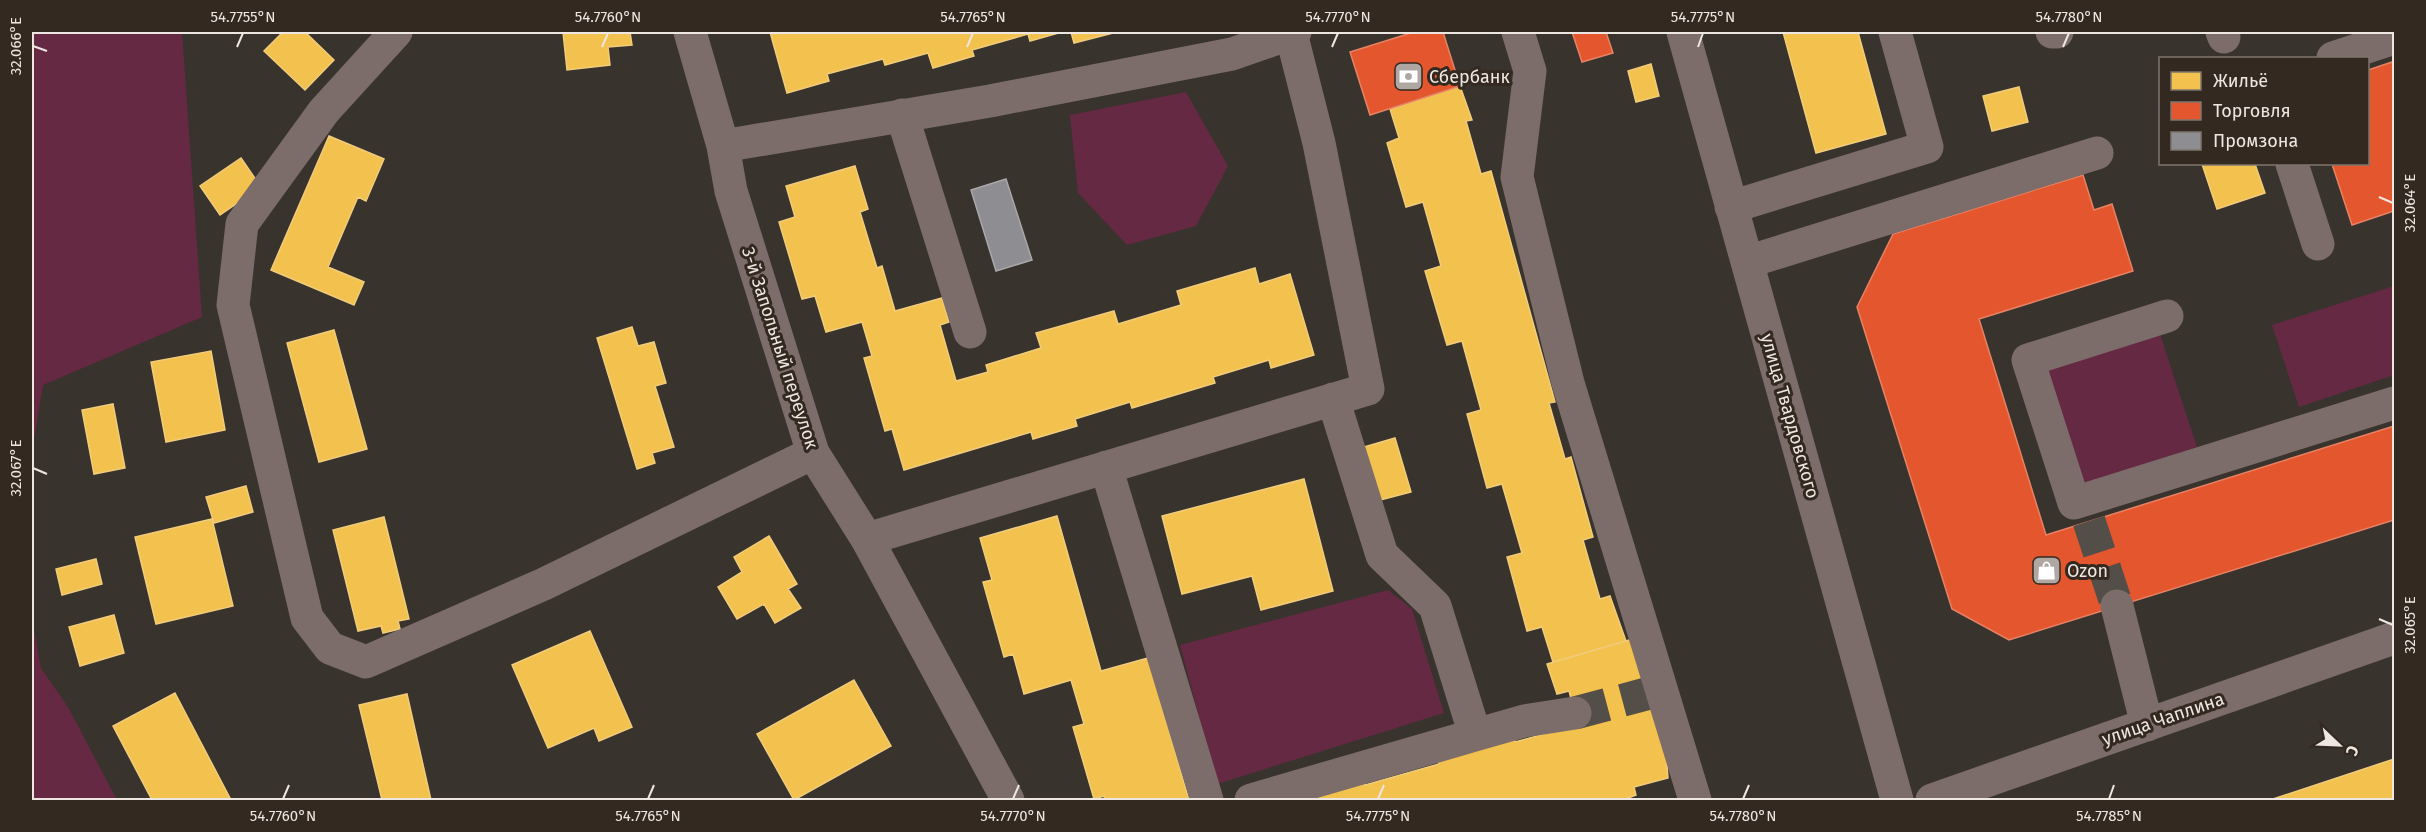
<svg xmlns="http://www.w3.org/2000/svg" width="2426" height="832" font-family="'Fira Sans',sans-serif">
<style>
.green{fill:#652943}
.homes{fill:#f2c14e;stroke:#f1cc7a;stroke-width:1.5}
.shops{fill:#e4572e;stroke:#e78264;stroke-width:1.5}
.industry{fill:#8d8d92;stroke:#aaa8aa;stroke-width:1.5}
.lines{fill:none;stroke-linecap:round;stroke-linejoin:round}
.minor-tunnel{stroke:#544e49;stroke-width:33;stroke-dasharray:33 16;stroke-linecap:butt}
.minor{stroke:#7d6d6a;stroke-width:33}
.ticks{fill:none;stroke:#eee7e1;stroke-width:2}
.labels{text-anchor:middle;dominant-baseline:central;stroke-width:6;stroke-linejoin:round;paint-order:stroke}
.poi-label{font-size:18px;fill:#eee7e1;stroke:#332920;text-anchor:start}
.street-label{font-size:18px;fill:#eee7e1;stroke:#332920}
.neatline{fill:none;stroke:#eee7e1;stroke-width:2}
.ticks-label{font-size:15px;text-anchor:middle;fill:#eee7e1}
</style>
<rect width="100%" height="100%" fill="#39332e"/>
<!-- green -->
<path class="green" d="M32 32H182L202 317 43 385 32 453Z
M1186 92 1228 166 1196 226 1127 245 1078 193 1070 115Z
M2394 286V375L2299 407 2272 325Z
M2160 334 2197 447 2083 485 2046 371Z
M1388 590 1412 609 1444 713 1217 784 1180 645Z
M32 618 41 668 68 707 117 800H32Z"/>
<!-- homes -->
<path class="homes" d="M283 32H305L334 60 305 90 264 51Z
M563 32H630L632 45 608 47 610 65 567 70Z
M770 32H1062L1030 41 1028 34 972 50 974 56 933 68 928 53 885 65 883 59 827 74 829 81 787 93Z
M1071 32H1117L1074 43Z
M1783 32H1858L1886 134 1816 153Z
M1651 64 1659 96 1636 102 1628 71Z
M1460 86 1472 120 1466 121 1481 174 1491 171 1555 402 1549 403 1565 459 1571 457 1585 508 1593 537 1583 540 1600 599 1610 596 1626 641 1553 662 1542 627 1527 631 1507 557 1522 553 1502 484 1487 488 1467 414 1481 410 1462 341 1447 345 1425 271 1441 266 1423 202 1406 207 1387 143 1399 138 1390 109Z
M2019 87 2028 122 1992 131 1983 96Z
M329 136 384 159 366 201 358 197 328 267 364 282 354 305 271 270Z
M241 158 261 187 220 215 200 186Z
M2202 164H2255L2265 193 2217 209Z
M855 166 868 209 860 212 877 268 882 266 895 311 942 298 949 322 940 325 956 381 988 372 986 365 1041 348 1036 333 1114 311 1118 324 1181 305 1177 291 1255 268 1259 284 1290 274 1314 355 1271 368 1269 360 1213 377 1215 383 1132 408 1130 402 1075 419 1077 426 1033 439 1031 432 904 470 892 429 885 431 864 358 872 356 862 322 826 332 815 296 802 299 779 222 795 217 786 186Z
M632 327 638 346 654 342 666 383 655 386 674 447 652 453 655 463 637 469 597 338Z
M334 330 367 449 319 462 287 343Z
M211 351 225 430 166 442 151 362Z
M113 404 125 468 94 474 82 410Z
M1395 438 1411 492 1380 500 1364 447Z
M1304 479 1333 591 1261 610 1252 576 1182 594 1162 516Z
M246 486 253 512 214 523 206 497Z
M1057 516 1101 671 1148 658 1189 800H1105L1104 796 1094 799 1073 727 1084 724 1071 680 1024 694 1013 654 1004 657 983 582 992 580 980 538Z
M384 517 409 619 398 621 400 629 383 633 381 626 358 631 333 530Z
M212 519 233 606 156 624 135 537Z
M769 536 797 584 788 589 801 608 775 623 764 604 737 619 718 587 742 572 734 557Z
M96 559 102 584 62 595 56 569Z
M114 615 124 653 80 666 69 627Z
M590 631 632 727 599 741 594 728 548 748 512 665Z
M1633 639 1661 690 1668 778 1634 787 1636 795 1623 800H1284L1363 777 1365 785 1439 764 1437 755 1513 734 1515 742 1578 725 1569 691 1557 694 1547 664Z
M854 680 891 746 794 800 757 734Z
M175 693 231 800H152L113 726Z
M407 694 431 800H382L359 705Z
M2394 759V800H2270Z"/>
<!-- shops -->
<path class="shops" d="M1414 32H1443L1460 86 1370 115 1350 52Z
M1572 32H1606L1613 53 1582 62Z
M2392 62 2394 68V211L2352 225 2332 164H2368V70Z
M2083 175 2094 210 2112 204 2133 271 1979 319 2046 535 2394 426V520L2009 640 1952 609 1857 307 1893 234Z"/>
<!-- industry -->
<path class="industry" d="M1006 179 1032 260 996 271 971 190Z"/>
<g class="lines">
<!-- minor-tunnel -->
<path class="minor-tunnel" d="M2089 521 2117 606
M1575 713 1661 690"/>
<!-- minor -->
<path class="minor" d="M396 32 324 111 242 224 233 305 307 618 330 648 366 662 544 584 813 453
M690 32 723 146 731 191 813 453 867 539 1008 800
M1518 32 1530 71 1517 177 1568 383 1695 800
M1683 32 1897 800
M2052 32H2057
M2222 32 2224 37
M2333 58 2394 38
M902 115 970 332
M723 146 990 101 1232 54 1295 32
M2292 164 2318 244
M1731 207 1927 147 1895 32
M1747 262 2097 153
M2167 316 2028 360 2074 503 2394 403
M1106 467 1207 800
M867 539 1368 389 1319 143 1291 33
M2117 606 2147 725
M1475 735 1524 721 1575 713
M1251 800 1475 735 1435 606 1382 555 1333 399
M1932 800 2394 638"/>
</g>
<!-- ticks -->
<path class="ticks" d="M33 46 47 51M237 47 243 33M602 47 608 33M967 47 973 33M1332 47 1338 33M1698 47 1703 33M2063 47 2069 33M2379 197 2393 203M33 468 47 474M2379 619 2393 625M283 799 289 785M648 799 654 785M1013 799 1019 785M1378 799 1384 785M1743 799 1749 785M2109 799 2114 785"/>
<!-- icons -->
<defs>
<symbol id="bank-square" viewBox="-11 -11 22 22"><rect x="-9" y="-9" width="18" height="18" rx="4" fill="#afa8a2" stroke="#332920"/><path d="M-6-4H6V4H-6ZM0-2.3a2.3 2.3 0 1 0 0 4.6a2.3 2.3 0 1 0 0-4.6Z" fill="#fff"/></symbol>
<symbol id="shop-square" viewBox="-11 -11 22 22"><rect x="-9" y="-9" width="18" height="18" rx="4" fill="#afa8a2" stroke="#332920"/><path d="M-5-2.5h2.3a2.7 3.5 0 0 1 5.4 0H5L5.5 6h-11ZM-1.5-2.5h3a1.5 2.3 0 0 0-3 0Z" fill="#fff"/></symbol>
</defs>
<g fill-rule="evenodd">
<use href="#bank-square" x="1392" y="60" width="33" height="33"/>
<use href="#shop-square" x="2030" y="554" width="33" height="33"/>
</g>
<g class="labels">
<!-- poi labels -->
<g class="poi-label">
<text x="1429" y="77">Сбербанк</text>
<text x="2067" y="571">Ozon</text>
</g>
<!-- street labels -->
<g class="street-label">
<text transform="translate(780 348) rotate(72)">3-й Запольный переулок</text>
<text transform="translate(1790 416) rotate(74)">улица Твардовского</text>
<text transform="translate(2163 719) rotate(-19)">улица Чаплина</text>
</g>
</g>
<!-- border -->
<rect width="2426" height="832" fill="none" stroke="#332920" stroke-width="66"/>
<!-- legend -->
<rect x="2159" y="57" width="210" height="108" fill="#332920" stroke="#7e756d" stroke-width="1.5"/>
<rect x="2171" y="72" width="30" height="18" fill="#f2c14e" stroke="#7e756d" stroke-width="1.5"/>
<text x="2213" y="87" font-size="18" fill="#eee7e1">Жильё</text>
<rect x="2171" y="102" width="30" height="18" fill="#e4572e" stroke="#7e756d" stroke-width="1.5"/>
<text x="2213" y="117" font-size="18" fill="#eee7e1">Торговля</text>
<rect x="2171" y="132" width="30" height="18" fill="#8d8d92" stroke="#7e756d" stroke-width="1.5"/>
<text x="2213" y="147" font-size="18" fill="#eee7e1">Промзона</text>
<!-- north arrow -->
<g transform="translate(2339 745) rotate(113)" stroke="#332920" stroke-width="4.5" paint-order="stroke">
<path d="M0-4.5L10 22L0 15L-10 22Z" fill="#eee7e1"/>
<text y="-9" font-size="16" font-weight="bold" text-anchor="middle" fill="#eee7e1">С</text>
</g>
<rect x="33" y="33" width="2360" height="766" class="neatline"/>
<g class="ticks-label">
<text x="243" y="22">54.7755°N</text>
<text x="608" y="22">54.7760°N</text>
<text x="973" y="22">54.7765°N</text>
<text x="1338" y="22">54.7770°N</text>
<text x="1703" y="22">54.7775°N</text>
<text x="2069" y="22">54.7780°N</text>
<text transform="translate(16 46) rotate(-90)" y="5">32.066°E</text>
<text transform="translate(2410 203) rotate(-90)" y="5">32.064°E</text>
<text transform="translate(16 468) rotate(-90)" y="5">32.067°E</text>
<text transform="translate(2410 625) rotate(-90)" y="5">32.065°E</text>
<text x="283" y="821">54.7760°N</text>
<text x="648" y="821">54.7765°N</text>
<text x="1013" y="821">54.7770°N</text>
<text x="1378" y="821">54.7775°N</text>
<text x="1743" y="821">54.7780°N</text>
<text x="2109" y="821">54.7785°N</text>
</g>
</svg>
